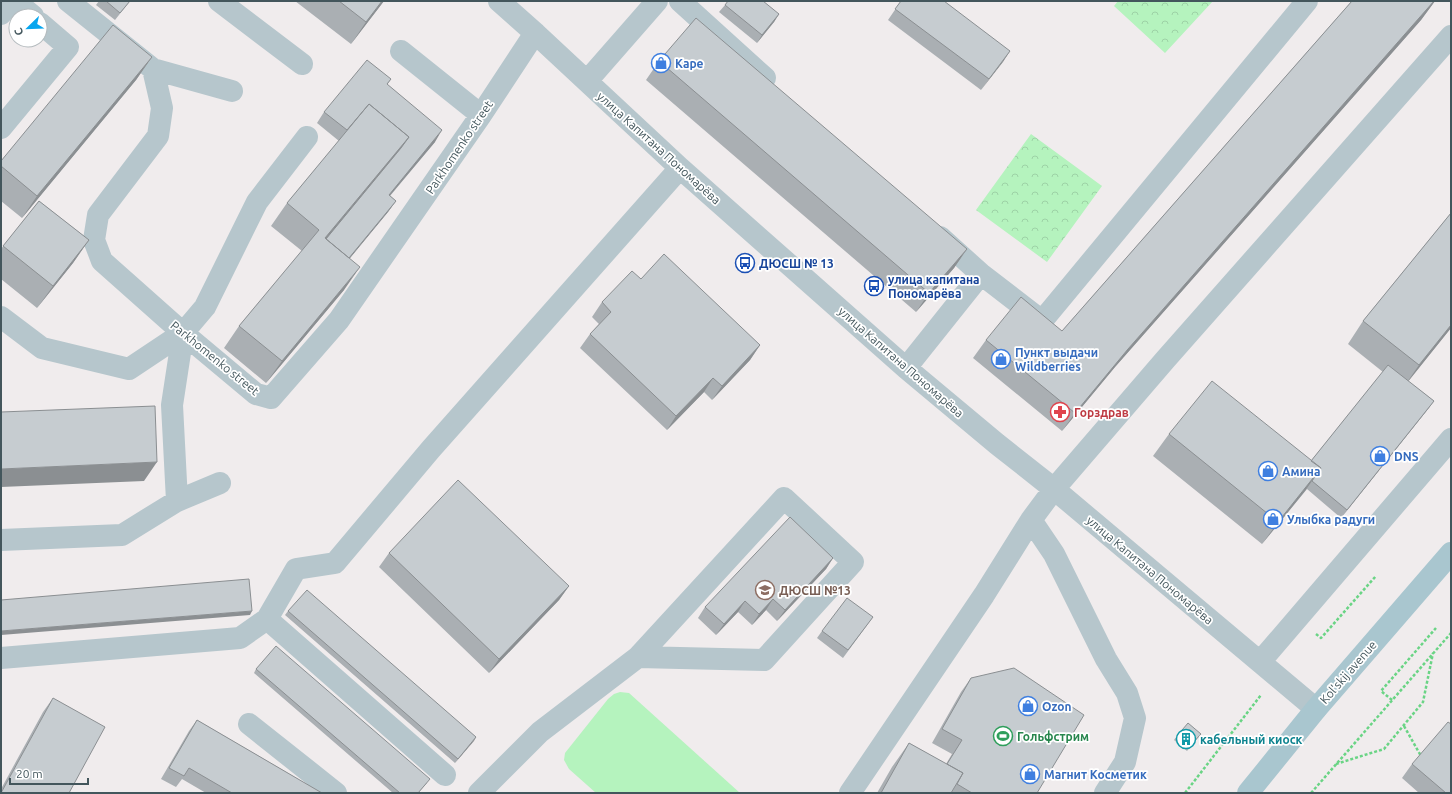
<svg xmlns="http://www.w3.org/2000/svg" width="1452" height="794" font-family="Ubuntu,sans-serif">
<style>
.forest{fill:url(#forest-crowns)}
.pitch{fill:#b5f3be}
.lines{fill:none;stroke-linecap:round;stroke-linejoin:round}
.path{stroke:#6ad485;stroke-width:2.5;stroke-dasharray:3 2;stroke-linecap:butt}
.minor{stroke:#b6c6cc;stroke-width:22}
.major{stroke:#a9c6cf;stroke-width:22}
.wall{fill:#aaafb3}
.shaded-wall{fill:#8b8f92}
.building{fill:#c6ccd0;stroke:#8b8f92}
.labels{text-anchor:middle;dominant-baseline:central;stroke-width:3.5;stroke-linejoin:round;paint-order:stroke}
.shop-label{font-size:12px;font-weight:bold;fill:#366cbe;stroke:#fff;text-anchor:start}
.street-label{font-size:12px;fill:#43565c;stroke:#fff}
.transit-label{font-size:12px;font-weight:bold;fill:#164399;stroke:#fff;text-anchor:start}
.health-label{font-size:12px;font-weight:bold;fill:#be3a42;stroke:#fff;text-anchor:start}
.education-label{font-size:12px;font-weight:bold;fill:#785e54;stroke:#fff;text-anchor:start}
.leisure-label{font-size:12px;font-weight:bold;fill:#27864d;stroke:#fff;text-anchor:start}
.culture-label{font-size:12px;font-weight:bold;fill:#0d838f;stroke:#fff;text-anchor:start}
</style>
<defs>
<pattern id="forest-crowns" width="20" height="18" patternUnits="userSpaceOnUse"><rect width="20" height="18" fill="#b5f3be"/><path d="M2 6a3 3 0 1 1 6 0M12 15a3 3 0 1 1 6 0" fill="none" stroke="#9dd2a6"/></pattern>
</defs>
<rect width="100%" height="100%" fill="#f0eced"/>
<!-- forest -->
<path class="forest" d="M1118 1H1213L1165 53 1114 6Z
M1031 134 1102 186 1047 262 976 210Z"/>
<!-- pitch -->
<path class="pitch" d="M620 692 629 693 740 793H596L569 769 564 760 565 753 608 699 614 694Z"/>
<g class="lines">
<!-- path -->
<path class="path" d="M1316 634 1321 638 1376 576
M1392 700 1381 691 1436 628
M1404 726 1421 756
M1336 764 1384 749 1423 702 1433 653
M1185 793 1261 695
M1311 793 1451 633"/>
<!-- minor -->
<path class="minor" d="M15 1 33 16
M68 1 153 69 162 108 158 136 98 215 94 240 102 261 183 333 256 394 271 398 339 320 481 115 535 33
M219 1 302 64
M499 1 535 33 680 168 906 368 997 444 1054 489 1316 709
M680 1 765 78
M1 14 12 1
M401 51 481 115
M153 69 232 91
M587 81 657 1
M1 128 68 47 40 23
M940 237 981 274 1042 321 1307 1
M1 317 42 348 129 369 183 333 205 307 257 202 307 137
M906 368 981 274
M177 501 220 483
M1031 520 1054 554 1106 659 1127 693 1135 718 1125 762 1105 793
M1 540 122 535 177 501 172 405 183 333
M267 619 296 569 335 563 431 449 680 168
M1 658 240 638 267 619 445 775
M1260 662 1451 439
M249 724 336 793
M479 793 540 732 638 657 784 498 853 562 764 660 638 657
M850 793 984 595 1031 520 1054 489 1165 360 1451 36"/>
<!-- major -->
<path class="major" d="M1248 793 1316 709 1451 553"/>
</g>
<!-- wall -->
<path class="wall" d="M99 1H130L115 20 96 5Z
M295 1H384L351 44Z
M901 1 1010 51 981 90 888 20Z
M1352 1H1435L1421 20 1115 367 1062 431 973 358 986 340 1062 331Z
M725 5 779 14 774 22 757 43 719 12Z
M152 57 136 80 22 218 1 201V161Z
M659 61 967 249 954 268 916 312 646 80Z
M391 79 387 85 435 142 390 196 396 201 388 212 349 259 344 290 266 383 224 348 239 326 302 251 271 226 287 203 339 141 317 123 324 112Z
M39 201 89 240 73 263 37 308 1 279V249Z
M1451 213V328L1408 381 1434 401 1428 409 1341 518 1307 489 1262 544 1153 456 1169 434 1311 461 1383 372 1348 344 1363 321Z
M641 279 760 345 750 360 712 400 704 392 667 430 580 348 590 334 599 324 592 317 602 302Z
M389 553 569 586 559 600 489 673 379 567Z
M833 558 826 569 777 621 766 610 752 625 738 612 716 635 698 618 705 607Z
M288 611 476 737 455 763 285 615Z
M873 617 843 658 817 638 822 631Z
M256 669 427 783 418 793H393L254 673Z
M971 678 1037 793H877L892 767 909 743 946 764 952 754 932 743 961 692Z
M53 698 1 793V789L43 712Z
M197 720 322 793H206L182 779 176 787 161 779 189 731Z
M1201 734 1187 751 1174 740 1177 736Z
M1412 764 1451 793H1419L1402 778Z"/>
<!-- shaded-wall -->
<path class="shaded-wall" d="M382 1H384L351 44 366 22Z
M1434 1H1435L1421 20 1115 367 1062 431 1075 413 1128 349Z
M779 14 774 22 757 43 762 35Z
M1010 51 1003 62 981 90 989 79Z
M152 57 136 80 22 218 37 196Z
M442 130 435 142 381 206 389 195Z
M409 137 394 159 318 250 325 238Z
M396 201 388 212 332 280 340 269Z
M89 240 73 263 37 308 53 286Z
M967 249 954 268 916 312 929 293Z
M360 267 344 290 266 383 282 361Z
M1451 325V328L1403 388 1419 365Z
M760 345 750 360 712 400 722 386Z
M713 378 704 392 667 430 676 416Z
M1434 401 1428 409 1341 518 1347 510Z
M157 462 144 481 1 487V469Z
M1321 468 1305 491 1262 544 1278 522Z
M833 558 826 569 777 621 785 610Z
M569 586 559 600 489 673 499 659Z
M773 599 766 610 752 625 759 614Z
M745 601 738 612 716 635 724 624Z
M252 611 250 615 1 635V631Z
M476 737 474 741 455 763 458 759Z"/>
<!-- building -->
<path class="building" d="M106 1H130L120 13Z
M339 1H382L366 22Z
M728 1H763L779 14 762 35 725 5Z
M901 1H944L1010 51 989 79 895 9Z
M1352 1H1434L1128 349 1075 413 986 340 1021 297 1062 331Z
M696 18 967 249 929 293 659 61Z
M113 25 152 57 37 196 1 166V161Z
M367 60 391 79 387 84 442 130 389 195 396 201 349 258 326 239 401 148 409 137 369 104 347 130 324 112Z
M369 104 409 137 325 238 360 267 282 361 239 326 319 230 287 203Z
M39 201 89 240 53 286 3 246Z
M1451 213V325L1419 365 1363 321Z
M664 254 760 345 722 386 713 378 676 416 590 334 611 312 602 302 632 271 641 279Z
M1388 365 1434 401 1347 510 1312 481 1321 468 1311 461Z
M1212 381 1321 468 1278 522 1169 434Z
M155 406 157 462 1 469V412Z
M458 480 569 586 499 659 389 553Z
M790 517 833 558 785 610 773 599 759 614 745 601 724 624 705 607Z
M249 579 252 611 1 631V600Z
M307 590 476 737 458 759 288 611Z
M847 598 873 617 848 650 822 631Z
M276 646 430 779 418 793H400L256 669Z
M1014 668 1084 715 1037 793H972L957 784 963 773 947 764 962 740 942 729 971 678Z
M53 698 105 727 69 793H1Z
M197 720 322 793H232L189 768 184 776 169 768Z
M1448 722 1451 724V793H1446L1412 764Z
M1188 723 1201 734 1189 747 1177 736Z
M909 743 963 773 951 793H881Z"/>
<!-- icons -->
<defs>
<symbol id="shop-ring" viewBox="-11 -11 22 22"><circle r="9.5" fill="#fff" stroke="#3f7fe0" stroke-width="1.5"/><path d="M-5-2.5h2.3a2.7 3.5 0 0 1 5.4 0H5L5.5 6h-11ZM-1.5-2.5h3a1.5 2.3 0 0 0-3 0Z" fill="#3f7fe0"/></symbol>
<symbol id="bus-ring" viewBox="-11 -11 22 22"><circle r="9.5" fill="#fff" stroke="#1a4fb4" stroke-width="1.5"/><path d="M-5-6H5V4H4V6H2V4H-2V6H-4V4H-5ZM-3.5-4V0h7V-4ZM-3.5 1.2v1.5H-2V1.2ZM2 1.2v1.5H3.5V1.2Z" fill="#1a4fb4"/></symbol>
<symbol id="pharmacy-ring" viewBox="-11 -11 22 22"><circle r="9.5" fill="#fff" stroke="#e0444e" stroke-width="1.5"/><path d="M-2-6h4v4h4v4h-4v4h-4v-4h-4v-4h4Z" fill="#e0444e"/></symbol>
<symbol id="school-ring" viewBox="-11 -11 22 22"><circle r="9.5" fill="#fff" stroke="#8d6e63" stroke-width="1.5"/><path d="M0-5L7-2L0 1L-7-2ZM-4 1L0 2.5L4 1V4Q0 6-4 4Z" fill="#8d6e63"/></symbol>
<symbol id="stadium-ring" viewBox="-11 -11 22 22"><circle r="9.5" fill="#fff" stroke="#2e9e5b" stroke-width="1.5"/><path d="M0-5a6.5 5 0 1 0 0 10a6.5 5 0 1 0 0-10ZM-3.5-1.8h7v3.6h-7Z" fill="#2e9e5b"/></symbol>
<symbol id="building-ring" viewBox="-11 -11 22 22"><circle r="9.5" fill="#fff" stroke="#0f9aa8" stroke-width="1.5"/><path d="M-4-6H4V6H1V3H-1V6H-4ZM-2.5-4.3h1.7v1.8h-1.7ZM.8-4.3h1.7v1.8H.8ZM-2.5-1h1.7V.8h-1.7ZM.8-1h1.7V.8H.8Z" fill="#0f9aa8"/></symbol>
</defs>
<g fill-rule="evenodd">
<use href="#shop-ring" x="650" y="52" width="22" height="22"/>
<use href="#bus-ring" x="734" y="252" width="22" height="22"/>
<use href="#bus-ring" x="863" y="275" width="22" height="22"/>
<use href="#shop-ring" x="990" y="348" width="22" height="22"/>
<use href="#pharmacy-ring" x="1049" y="401" width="22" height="22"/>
<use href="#shop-ring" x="1369" y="445" width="22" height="22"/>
<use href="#shop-ring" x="1257" y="460" width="22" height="22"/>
<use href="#shop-ring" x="1262" y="508" width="22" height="22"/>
<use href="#school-ring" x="754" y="579" width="22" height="22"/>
<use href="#shop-ring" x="1017" y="695" width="22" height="22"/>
<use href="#stadium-ring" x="992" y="725" width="22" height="22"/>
<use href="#building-ring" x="1175" y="728" width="22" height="22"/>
<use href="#shop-ring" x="1019" y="763" width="22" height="22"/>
</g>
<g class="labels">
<!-- shop labels -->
<g class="shop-label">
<text x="675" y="63">Каре</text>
<text x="1015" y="352">Пункт выдачи<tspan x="1015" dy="14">Wildberries</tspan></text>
<text x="1394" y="456">DNS</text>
<text x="1282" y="471">Амина</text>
<text x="1287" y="519">Улыбка радуги</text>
<text x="1042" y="706">Ozon</text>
<text x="1044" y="774">Магнит Косметик</text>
</g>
<!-- street labels -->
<g class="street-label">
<text transform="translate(459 147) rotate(-56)">Parkhomenko street</text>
<text transform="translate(659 148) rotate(42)">улица Капитана Пономарёва</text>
<text transform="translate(215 358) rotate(39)">Parkhomenko street</text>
<text transform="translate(901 362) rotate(41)">улица Капитана Пономарёва</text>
<text transform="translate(1150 570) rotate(40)">улица Капитана Пономарёва</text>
<text transform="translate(1348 672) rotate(-49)">Kol'skij avenue</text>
</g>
<!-- transit labels -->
<g class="transit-label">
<text x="759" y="263">ДЮСШ № 13</text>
<text x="888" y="279">улица капитана<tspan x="888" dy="14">Пономарёва</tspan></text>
</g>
<!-- health labels -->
<g class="health-label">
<text x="1074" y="412">Горздрав</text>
</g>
<!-- education labels -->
<g class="education-label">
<text x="779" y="590">ДЮСШ №13</text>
</g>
<!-- leisure labels -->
<g class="leisure-label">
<text x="1017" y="736">Гольфстрим</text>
</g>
<!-- culture labels -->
<g class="culture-label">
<text x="1200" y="739">кабельный киоск</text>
</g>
</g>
<!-- border -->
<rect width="1452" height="794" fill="none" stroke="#43565c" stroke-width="4"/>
<!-- north arrow -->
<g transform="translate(28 28) rotate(247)"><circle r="19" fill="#ffffff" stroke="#b4bbbe"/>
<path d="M0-3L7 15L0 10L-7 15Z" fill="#07a6ef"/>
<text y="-6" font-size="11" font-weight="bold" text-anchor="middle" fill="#43565c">С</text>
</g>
<!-- scale -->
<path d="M10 778v6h78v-6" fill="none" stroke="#43565c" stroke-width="2"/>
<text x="16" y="778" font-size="12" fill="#43565c" stroke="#ffffff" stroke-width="3" paint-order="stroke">20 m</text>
</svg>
